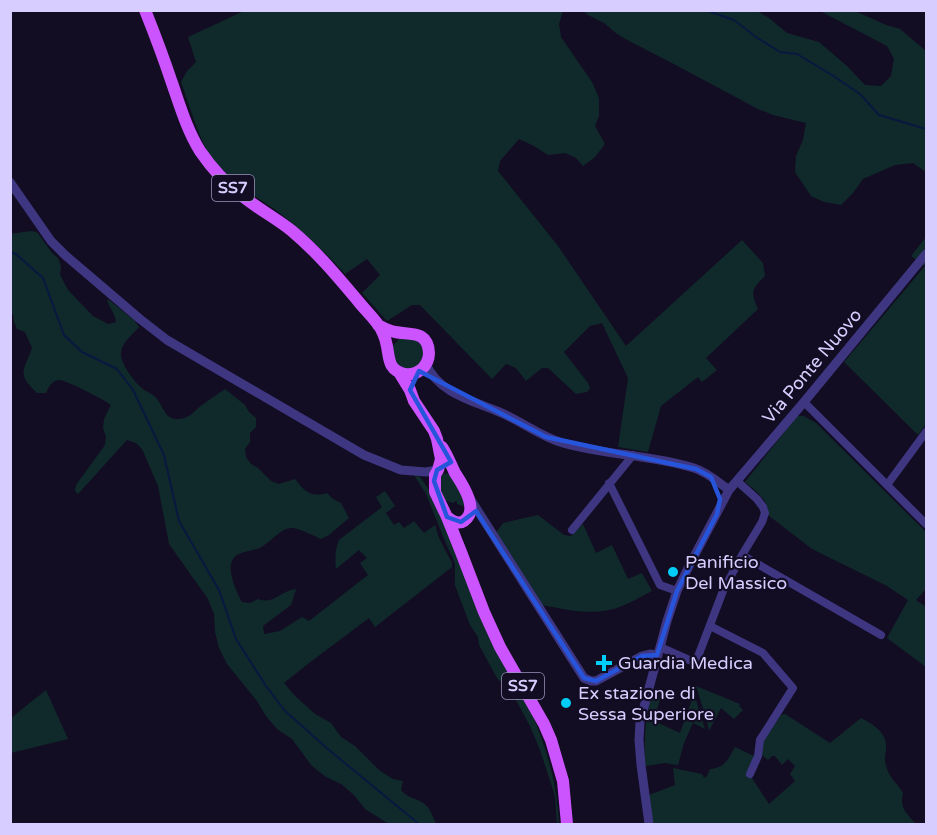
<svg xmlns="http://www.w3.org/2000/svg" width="937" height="835" font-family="'Varela Round',sans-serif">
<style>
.green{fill:#102a2c}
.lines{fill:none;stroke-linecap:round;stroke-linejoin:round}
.stream{stroke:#08183f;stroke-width:2}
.minor{stroke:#3f3682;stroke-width:8}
.tertiary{stroke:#3f3682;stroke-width:9}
.primary{stroke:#cc54ff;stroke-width:12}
.marked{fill:none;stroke:#2654da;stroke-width:4.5;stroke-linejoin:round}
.poi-dot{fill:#00ccf8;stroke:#120d22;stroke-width:2}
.labels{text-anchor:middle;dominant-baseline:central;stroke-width:4.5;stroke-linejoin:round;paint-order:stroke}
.shield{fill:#120d22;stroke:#9c93bd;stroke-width:1.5}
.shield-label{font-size:16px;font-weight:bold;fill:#d7cdff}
.street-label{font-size:18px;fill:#d7cdff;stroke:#120d22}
.poi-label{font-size:18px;fill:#d7cdff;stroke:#120d22;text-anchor:start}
</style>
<rect width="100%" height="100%" fill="#120d22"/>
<!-- green -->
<path class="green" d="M244 11H563L559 24 561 37 592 82 599 98V116L595 126 605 144 595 157 583 166 576 158 565 153 548 155 534 146 519 139 500 161 498 171 558 246 626 346 742 240 763 263 765 276C752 289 750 292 758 309L706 358 717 370 702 382 698 377 661 406 648 452 618 447 628 378 602 323 590 326 564 352 588 383 590 388 587 392 576 394 548 368H542L526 381 516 368 506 364 492 379 420 305H412L387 321 362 293 380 275 367 259 345 274C324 251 302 230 277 211 256 196 232 183 215 163 201 146 189 104 181 82L187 71 196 62 188 37Z
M583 11H757L769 18 787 33 819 42 847 66 865 85 881 86 891 76 894 59 887 46 820 11H855L886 25 900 29 926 51V172L913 163 895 165 863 179 853 193 841 205 824 202 811 196 795 172 796 156 803 140 806 123 773 115 758 109 670 62 631 42 617 34 604 23 588 15Z
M31 231 37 232 52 253 58 258 61 266 60 275 68 290 93 316 108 324 116 322C115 313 110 309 107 300H109L134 320 139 327C133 334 121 343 121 353 120 363 134 382 142 388 146 392 154 394 157 399 164 408 165 420 179 419 189 419 195 410 202 405 210 399 218 394 225 389L245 405 249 412 256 418V427L250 433V442L245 449 246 457 251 464 258 468 271 481 279 484 295 479C304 491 311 498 327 493L333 499 341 503 349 518 329 535 321 539C315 536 297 527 290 528 281 529 271 541 263 546 256 551 245 550 237 555 223 564 236 591 242 602L250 603 258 599C274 605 280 591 296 589L291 605 263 626 264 634 280 631 302 617 309 621 368 575 360 563 367 558 359 550 336 569C335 558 335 550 339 540L382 507 376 497 385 491 395 506 386 513 394 525 399 522 404 528 414 521 424 533 435 525 439 538 452 563V567L375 627 369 618 309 663 284 683 295 696 315 714 331 723 341 737 355 746 379 770 393 779 403 781 401 790C409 799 414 797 423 803 430 807 433 817 436 824H389L365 809 354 795 341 784 326 777 312 766 292 739 277 729 266 716 257 701 227 664 219 648 215 632 214 614 208 599 169 544 158 486 145 456 142 449 136 443 127 440 78 494 75 491 76 485 105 445 106 437 103 428 104 419 111 405C105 400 66 380 59 380 51 381 49 387 46 393H37C16 373 24 371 32 348L25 332 17 329 14 322 13 314H11L10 234Z
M926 237V424L918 435 844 362 925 266 911 256Z
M400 338H416L424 346 422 363 408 370 394 363 392 347Z
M797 416H804L816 423 926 532V589L916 600 926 607V667L887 638 908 600 887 586 812 549 768 515C769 500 756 491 745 482Z
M446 473C460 478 462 494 466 507L457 504V502L455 501 454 503 443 500C440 491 438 484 441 475Z
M414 475 420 477 436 500C457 547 479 595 500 642 528 703 556 757 559 824H557L555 796 540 750 530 726 511 691 497 678 479 645 478 637 470 625 455 585V564L453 559 447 546 426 494Z
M538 515 564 535 571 536 583 524 596 553 612 545 628 579 642 573 652 591C642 596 632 602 622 606 596 617 568 610 542 605L495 534 503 523Z
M696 686 740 704 739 706 743 710 734 719 721 708 709 731 707 721Z
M46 690 68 739 11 753V718Z
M653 690 662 692 654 721 680 733 694 694 705 729 693 723 684 743 678 765 665 763 645 766C644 738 645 716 653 690Z
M785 714 830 743 861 718C874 725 888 733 886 750 885 755 884 760 886 765 889 779 897 782 903 793 899 808 907 814 916 824H653L649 795 675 785 673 768 702 774 704 778 707 776 710 769C725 768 728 759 735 747L756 757 748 772 769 804 795 781 790 774 795 766 788 759 782 765 775 756H772L768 760 762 755 763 742 781 715Z"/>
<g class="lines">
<!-- stream -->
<path class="stream" d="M682 10 708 11 734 20 756 37 780 52 797 54 832 75 860 94 879 115 926 129
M10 252 16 254 43 278 64 335 82 352 117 369 133 390 164 455 179 521 219 590 236 639 266 686 285 711 329 750 419 824"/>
<!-- minor -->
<path class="minor" d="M804 402 926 524
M609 483 660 585 677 591
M887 485 926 432
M572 530 633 455
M742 555 881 635
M710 626 763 653 793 688 760 740 758 756 750 774
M660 647 689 660 694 661 697 659 723 591 742 555 762 522 765 513 763 507 757 499 737 481"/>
<!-- tertiary -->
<path class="tertiary" d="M10 182 51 241 65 255 140 319 167 340 364 455 401 470 426 472 437 470
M426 364C438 392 470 400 497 411 520 420 539 436 563 443 605 455 652 455 694 468 707 472 718 482 729 490
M471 500 584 678 591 681H596L642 656 650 654 657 655
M649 824 641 765 639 740 640 722 667 621 677 591 690 564 729 490 804 402 926 254"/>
<!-- primary -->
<path class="primary" d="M145 10C155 35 164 59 172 83 180 106 187 130 200 151 211 167 224 182 240 194 256 208 276 218 292 231 317 252 337 276 358 301 365 310 375 319 381 329 383 333 385 337 386 342 390 356 386 370 405 374 411 375 417 373 422 369 426 365 429 359 429 353 428 330 410 335 395 332 389 331 384 328 378 325
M399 372 410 390 414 401 434 431 437 439 441 459 438 470 435 475V492L447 517 461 552 484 612 500 647 544 724 551 740 563 781 567 824
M442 447C448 456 451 465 455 473 462 484 480 510 464 521 458 525 452 521 447 517"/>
</g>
<!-- marked area -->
<path class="marked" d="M419 371 546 437 696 469 711 477 720 499 717 514 677 591 657 655 642 656 596 681 584 678 476 511 461 522 447 517 434 481 437 470 451 462 410 390Z"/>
<!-- markers -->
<g class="poi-dot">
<circle cx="673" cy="572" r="6"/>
<path d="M601 654h6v6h6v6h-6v6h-6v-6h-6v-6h6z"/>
<circle cx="566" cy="703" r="6"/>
</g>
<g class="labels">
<!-- shield labels -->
<g class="shield">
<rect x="212" y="175" width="42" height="26" rx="4.5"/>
<rect x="502" y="673" width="42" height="26" rx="4.5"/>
</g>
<g class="shield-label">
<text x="233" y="188">SS7</text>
<text x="523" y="686">SS7</text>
</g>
<!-- street labels -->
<g class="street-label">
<text transform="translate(812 366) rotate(-50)">Via Ponte Nuovo</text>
</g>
<!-- poi labels -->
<g class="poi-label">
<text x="685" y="562">Panificio<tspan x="685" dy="21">Del Massico</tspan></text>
<text x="618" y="663">Guardia Medica</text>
<text x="578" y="693">Ex stazione di<tspan x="578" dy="21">Sessa Superiore</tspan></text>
</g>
</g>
<!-- border -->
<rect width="937" height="835" fill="none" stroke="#d7cdff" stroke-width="24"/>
</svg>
